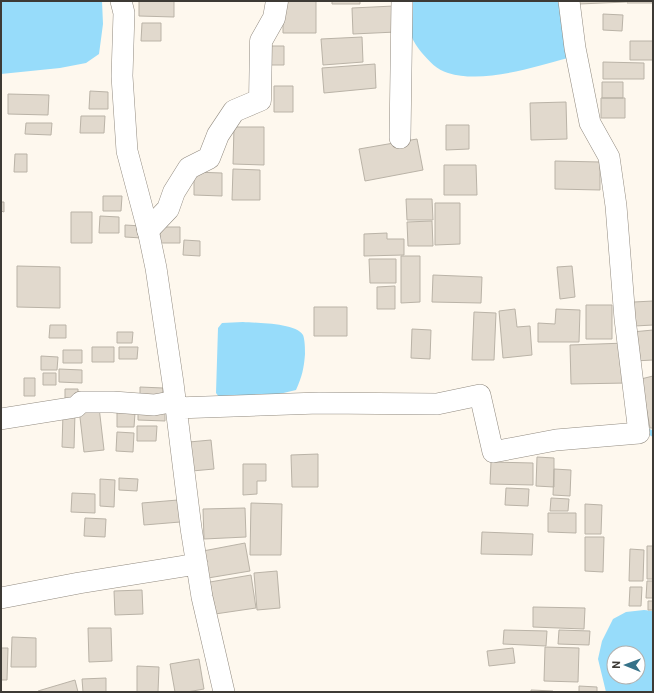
<svg xmlns="http://www.w3.org/2000/svg" width="654" height="693" font-family="Roboto,sans-serif">
<style>
.water{fill:#97dcfa;fill-rule:evenodd}
.lines{fill:none;stroke-linecap:round;stroke-linejoin:round}
.stream{stroke:#97dcfa;stroke-width:5.5}
.building{fill:#e1d9cd;stroke:#bab3a7}
.street-casing{stroke:#928b80;stroke-width:22}
.secondary-casing{stroke:#928b80;stroke-width:23}
.street{stroke:#fff;stroke-width:21}
.secondary{stroke:#fff;stroke-width:22}
</style>
<rect width="100%" height="100%" fill="#fef8ee"/>
<!-- water -->
<path class="water" d="M1 1H102L103 24 99 54 86 63 60 68 1 74Z
M411 1H559L568 58C533 67 484 84 448 73 437 70 429 61 422 53 418 48 413 41 411 35 409 24 411 12 411 1Z
M243 322C256 323 296 323 303 335 305 340 305 349 305 354 304 368 302 377 296 390L275 395 219 397 216 393 218 328 222 323Z
M644 610 653 611V692H606L598 659 602 641 613 619 626 612ZM614 653H638V677H614Z"/>
<g class="lines">
<!-- stream -->
<path class="stream" d="M643 428 653 434"/>
</g>
<!-- building -->
<path class="building" d="M139 1H174V17L139 16Z
M283 1H316V33H283Z
M332 1H360V4H332Z
M579 1H626V2L579 4Z
M627 1H653V3H627Z
M394 6 396 32 353 34 352 8Z
M603 14 623 15 622 31 603 30Z
M142 23H161V41H141Z
M362 37 363 62 323 65 321 39Z
M630 41H653V60H630Z
M269 46H284V65H269Z
M603 62 644 63V79H603Z
M375 64 376 88 324 93 322 68Z
M602 82H623V98H602Z
M274 86H293V112H274Z
M90 91 108 92V109H89Z
M8 94 49 95 48 115 8 114Z
M601 98H625V118H601Z
M566 102 567 139 531 140 530 103Z
M81 116H105L104 133H80Z
M26 123H52L51 135 25 134Z
M446 125H469V149L446 150Z
M234 127H264V165L233 164Z
M417 139 423 170 365 181 359 149Z
M15 154H27V172H14Z
M555 161 600 162V190L555 189Z
M444 165H476L477 195H444Z
M233 169 260 170V200H232Z
M194 172 222 173V196L194 195Z
M103 196H122L121 211H103Z
M406 199H432L433 220H407Z
M1 202H4V212L1 211Z
M435 203H460V244L435 245Z
M71 212H92V243H71Z
M100 216 119 217V233H99Z
M432 221 433 246H408L407 222Z
M125 225 142 226V238L125 237Z
M160 227H180V243H160Z
M387 233V239H404V255L364 256V234Z
M184 240 200 241V256L183 255Z
M401 256H420V302L401 303Z
M369 259H396V283H370Z
M17 266 60 267V308L17 307Z
M572 266 575 297 560 299 557 267Z
M433 275 482 277 481 303 432 302Z
M395 286V309H377V287Z
M653 301V325L635 326 634 302Z
M586 305H612V339H586Z
M314 307H347V336H314Z
M515 309 517 327 530 326 532 355 503 358 499 311Z
M556 309 580 310 579 342H538V323L555 324Z
M474 312 496 313 494 360H472Z
M50 325H66V338H49Z
M412 329 431 330 430 359 411 358Z
M653 330V360L634 361 632 332Z
M117 332H133L132 343H117Z
M626 343 627 383 571 384 570 345Z
M92 347H114V362H92Z
M119 347H138L137 359H119Z
M63 350H82V363H63Z
M41 356 58 357 57 370H41Z
M59 369 82 370V383L59 382Z
M43 373H56V385H43Z
M653 376V428H650L641 379Z
M24 378H35V396H24Z
M140 387 163 388 162 400H140Z
M65 389H78V402H65Z
M99 407 104 450 84 452 79 409Z
M138 408 165 409V421L138 420Z
M117 412 135 413 134 427H117Z
M63 413H75L74 448 62 447Z
M137 426H157L156 441H137Z
M117 432 134 433 133 452 116 451Z
M211 440 214 469 192 471 189 442Z
M318 454V487H292L291 455Z
M537 457 554 458V487L536 486Z
M491 462 533 463V485L490 484Z
M243 464H266V481H257V494L243 495Z
M554 469 571 470 570 496 553 495Z
M119 478 138 479 137 491 119 490Z
M100 479 115 480 114 507 100 506Z
M506 488 529 489 528 506 505 505Z
M72 493 95 494V513L71 512Z
M551 498 569 499 568 511H550Z
M178 500 180 522 144 525 142 503Z
M251 503 282 504 281 555H250Z
M585 504 602 505 601 534H585Z
M245 508 246 537 204 539 203 509Z
M548 513H576V533L548 532Z
M85 518 106 519 105 537 84 536Z
M482 532 533 534 532 555 481 554Z
M585 537H604L603 572 585 571Z
M245 543 250 571 208 578 203 551Z
M647 546H653V579H647Z
M630 549 644 550 643 581H629Z
M277 571 280 608 257 610 254 573Z
M251 575 256 608 215 614 210 582Z
M647 581H653V598H646Z
M630 587H642L641 606H629Z
M142 590 143 614 115 615 114 591Z
M648 601H653V610H648Z
M533 607 585 608 584 629 533 627Z
M88 628H111L112 661 89 662Z
M504 630 547 631 546 646 503 644Z
M559 630 590 631 589 645 558 644Z
M12 637 36 638V667H11Z
M545 647 579 648 578 682 544 681Z
M1 648H8L7 680H1Z
M513 648 515 663 489 666 487 651Z
M199 659 204 689 187 692H175L170 664Z
M137 666 159 667 158 692H137Z
M106 678V692H83L82 679Z
M75 680 78 692H39L38 691Z
M579 686 597 687V692H579Z
M531 690 553 691V692H531Z"/>
<g class="lines">
<defs>
<path id="street" d="M121 1 124 13 122 76 127 151 148 230 156 268 173 383 191 528 202 597 224 692
M400 138 402 1
M176 408 319 403 437 404 480 395 493 452 556 440 639 433 625 319 616 206 609 157 590 123 575 48 569 1
M1 419 76 407 81 402H113L154 405 176 401
M1 598 79 583 197 564"/>
<path id="secondary" d="M148 230 168 209 174 192 189 168 209 158 218 135 234 111 260 100 261 41 274 18 277 1"/>
</defs>
<!-- street casing -->
<use href="#street" class="street-casing"/>
<!-- secondary casing -->
<use href="#secondary" class="secondary-casing"/>
<!-- street -->
<use href="#street" class="street"/>
<!-- secondary -->
<use href="#secondary" class="secondary"/>
</g>
<!-- border -->
<rect width="654" height="693" fill="none" stroke="#3d3a35" stroke-width="4"/>
<!-- north arrow -->
<g transform="translate(626 665) rotate(271)"><circle r="19" fill="#ffffff" stroke="#b1b0ae"/>
<path d="M0-3L7 15L0 10L-7 15Z" fill="#367289"/>
<text y="-6" font-size="11" font-weight="bold" text-anchor="middle" fill="#3d3a35">N</text>
</g>
</svg>
